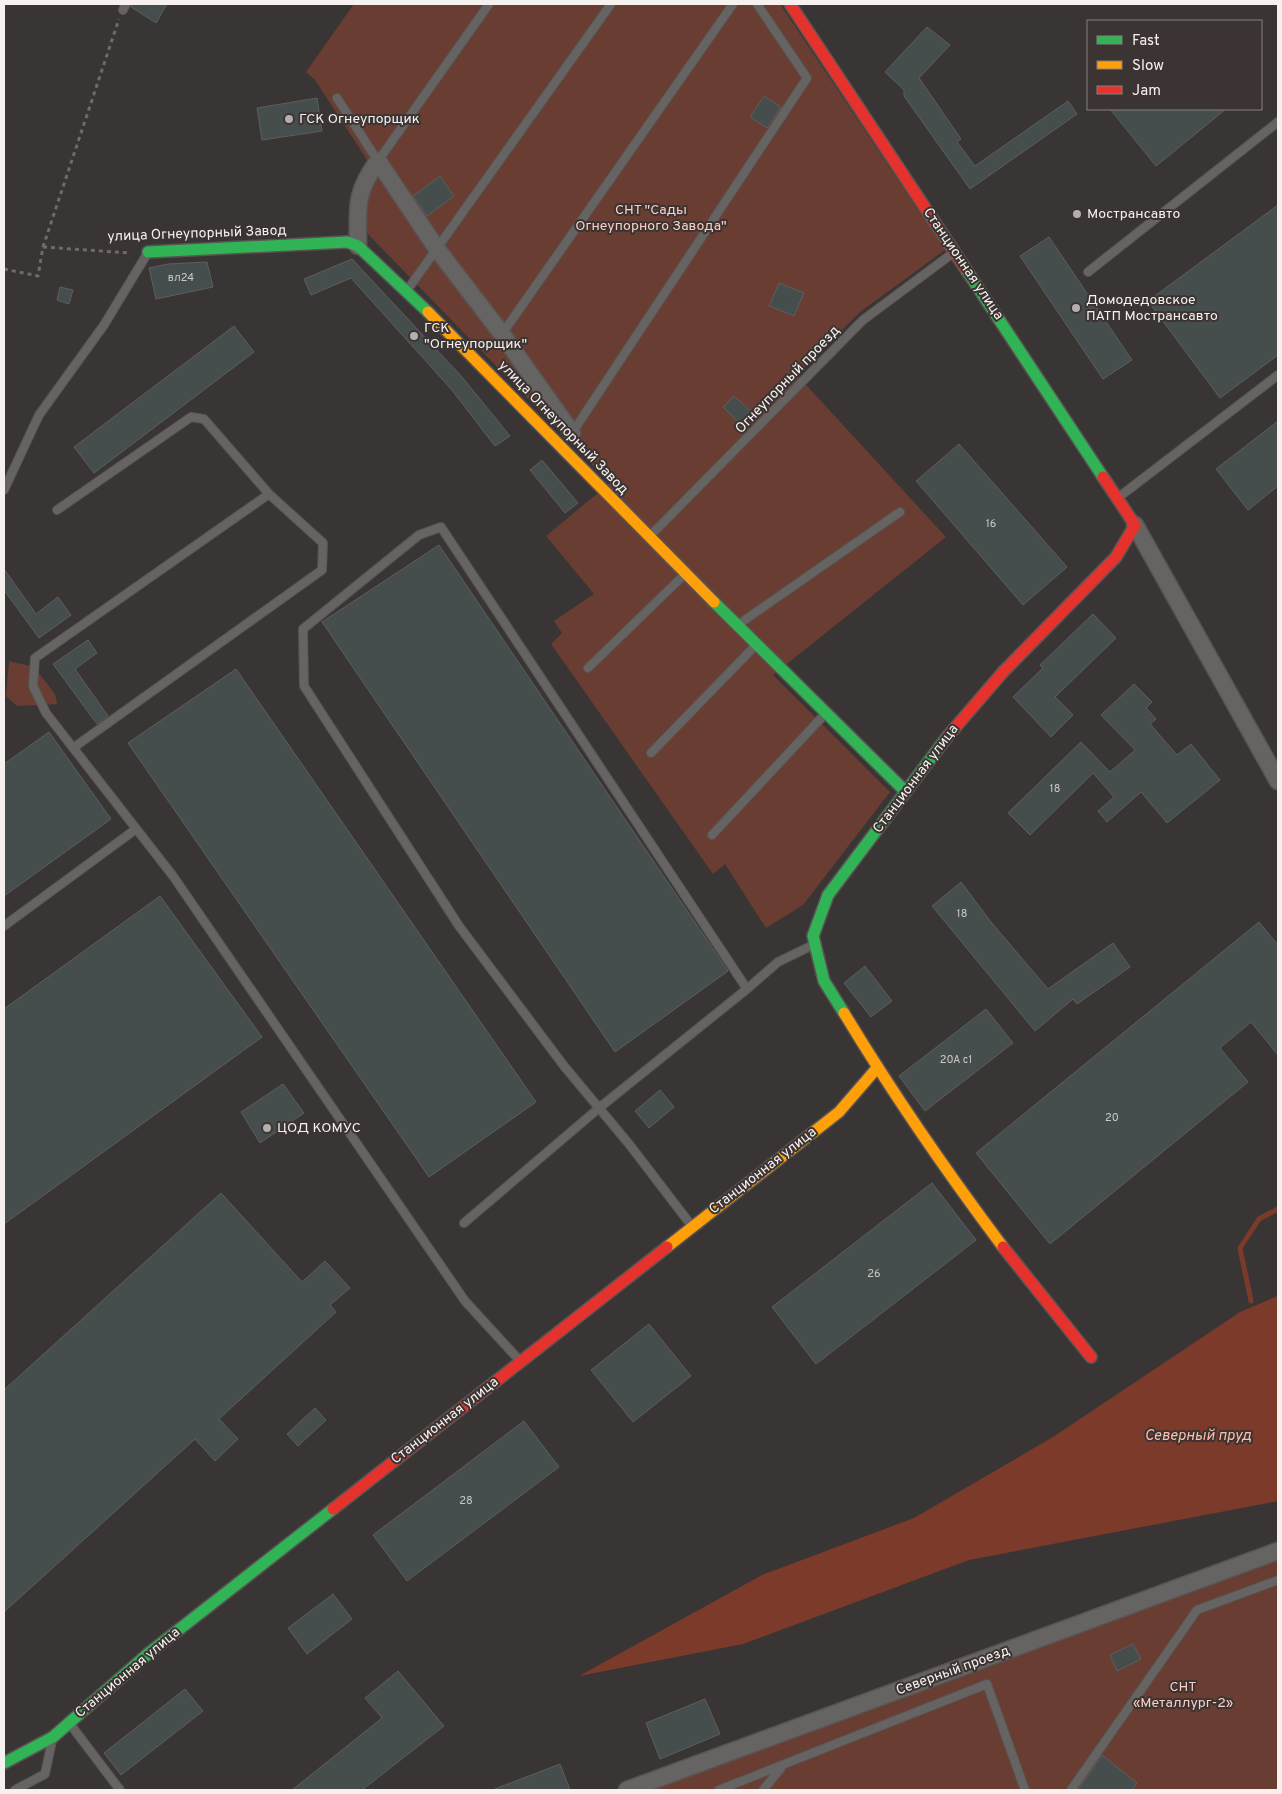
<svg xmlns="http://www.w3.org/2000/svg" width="1282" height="1794" font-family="Overpass,sans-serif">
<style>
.green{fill:#693d32}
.water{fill:#7c3a2a}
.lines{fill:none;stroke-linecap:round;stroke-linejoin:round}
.stream{stroke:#7c3a2a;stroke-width:5}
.building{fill:#454e4d;stroke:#5d5e5d}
.lane-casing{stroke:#585453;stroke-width:10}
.street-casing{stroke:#585453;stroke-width:19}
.fast-casing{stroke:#585453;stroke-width:14}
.slow-casing{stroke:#585453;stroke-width:14}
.jam-casing{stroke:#585453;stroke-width:14}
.path{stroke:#6f6b6a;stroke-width:3;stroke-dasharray:4 4;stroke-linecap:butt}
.lane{stroke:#666463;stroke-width:8}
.street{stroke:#666463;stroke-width:16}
.fast{stroke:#30b455;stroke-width:11}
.slow{stroke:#ff9f0a;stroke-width:11}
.jam{stroke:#e5322d;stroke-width:11}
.poi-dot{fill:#b4afae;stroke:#3b3432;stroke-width:2}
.labels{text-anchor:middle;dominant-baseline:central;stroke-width:4;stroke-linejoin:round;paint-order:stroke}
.number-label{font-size:11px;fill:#cac8c6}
.poi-label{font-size:14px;fill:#f6f1ef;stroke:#3b3432;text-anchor:start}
.park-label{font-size:14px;fill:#fccec3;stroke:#3b3432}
.street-label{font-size:14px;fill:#f6f1ef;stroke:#3b3432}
.water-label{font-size:15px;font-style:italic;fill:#ffbcab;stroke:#3b3432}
</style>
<rect width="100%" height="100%" fill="#393534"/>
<!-- green -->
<path class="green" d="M354 4H780L945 250 860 312 797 375 946 537 773 675 890 792 803 905 766 928 725 864 713 874 551 644 562 633 554 621 594 594 546 536 610 483 361 227 371 166 315 80 306 72Z
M9 661 34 667 55 694 57 704 17 706 6 696Z
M1278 1559V1790H650Z"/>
<!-- water -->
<path class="water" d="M1278 1296V1501L969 1560 743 1644 579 1676 762 1575 914 1518 1053 1437 1240 1312Z"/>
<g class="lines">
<!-- stream -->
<path class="stream" d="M1251 1301 1240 1248 1259 1219 1278 1209"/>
</g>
<!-- building -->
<path class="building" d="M132 4H167L156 23 131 7Z
M927 27 950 45 919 78 961 139 957 142 975 166 1068 101 1077 114 970 189 904 96V90L885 72Z
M764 96 781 107 767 128 750 117Z
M317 98 322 131 262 140 257 108Z
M1110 109H1226L1156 166Z
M440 176 454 196 427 216 413 196Z
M1278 205V355L1220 398 1148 301Z
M1049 237 1132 360 1103 379 1020 256Z
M352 259 462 377 510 436 495 446 451 389 351 278 311 295 304 279Z
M207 262 213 287 156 299 149 268 168 264Z
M779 283 804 293 794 316 769 306Z
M60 287 73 290 69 304 57 300Z
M234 326 254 352 94 473 74 447Z
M734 396 752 412 740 424 723 407Z
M1278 421V486L1248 510 1216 469Z
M959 444 1067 567 1023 605 916 481Z
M542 460 578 503 565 513 530 470Z
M439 545 728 971 615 1052 322 622Z
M4 569 36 614 58 597 71 615 39 638 4 590Z
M1093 614 1116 638 1055 697 1073 715 1051 737 1013 697 1043 668 1040 665Z
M88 640 97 653 75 669 108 716 97 724 53 664Z
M236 669 536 1102 429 1177 128 743Z
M1134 684 1152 702 1146 708 1156 719 1150 724 1177 755 1191 744 1220 780 1167 823 1141 792 1107 822 1098 811 1114 797 1093 773 1030 835 1008 813 1081 742 1110 772 1135 750 1101 715Z
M49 732 111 819 4 896V764Z
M961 882 991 922 1048 989 1113 943 1130 967 1077 1004 1073 999 1035 1031 932 906Z
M160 896 262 1037 4 1224V1009Z
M1259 922 1278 945V1055L1251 1022 1220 1048 1248 1082 1050 1244 976 1153Z
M865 966 892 1001 871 1017 844 983Z
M986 1009 1013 1043 925 1111 899 1076Z
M283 1084 304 1113 260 1143 241 1112Z
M660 1090 674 1107 649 1128 635 1111Z
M932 1183 976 1240 816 1364 772 1307Z
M221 1193 302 1282 325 1261 350 1288 330 1305 336 1312 219 1419 238 1439 215 1461 195 1439 4 1612V1390Z
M649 1324 691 1376 633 1422 591 1370Z
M315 1408 326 1420 298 1446 287 1434Z
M524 1421 559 1467 407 1581 373 1535Z
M333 1594 352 1619 307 1654 288 1628Z
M1133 1644 1141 1659 1117 1671 1110 1655Z
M398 1671 444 1726 362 1790H292L382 1718 365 1698Z
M185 1689 203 1711 121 1775 104 1753Z
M705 1699 720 1734 660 1759 646 1723Z
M1102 1755 1137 1783 1132 1790H1078Z
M560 1764 570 1790H495V1789Z"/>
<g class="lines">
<defs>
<path id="lane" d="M123 10 126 4
M337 98 378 161 489 4
M1088 272 1278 122
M408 289 611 4
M502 334 733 4
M572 433 807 78 757 4
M4 490 39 415 104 325 147 254
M1119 497 1278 375
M57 510 191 417 204 419 269 494
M650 536 863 320 953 253
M739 624 900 512
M588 668 684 575
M73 748 322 570 323 543 269 494 35 658 33 686 46 713 173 876 465 1301 520 1361
M651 753 755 646
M712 835 825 714
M4 926 136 829
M464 1223 599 1108 747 989
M691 1225 629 1144 564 1066 459 926 304 686 303 629 419 535 441 527 747 989 778 962 813 945
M70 1724 120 1790
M15 1790 45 1774 52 1741
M719 1790 987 1684 1025 1790
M763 1790 781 1768
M1071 1790 1197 1610 1278 1580"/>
<path id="street" d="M358 246C358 207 354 194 378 161L437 249 502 334 572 433
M1135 525 1278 781
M627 1790 1278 1551"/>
<path id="fast" d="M148 252 347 242 358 246 428 312
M965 268 1103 477
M714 602 906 792
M844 1013 824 981 813 936 828 895 947 737
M4 1763 53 1737 149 1653 333 1509"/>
<path id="slow" d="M428 312 714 602
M844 1013C893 1094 946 1171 1003 1247
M667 1247 839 1112 877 1068"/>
<path id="jam" d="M790 4 965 268
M947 737 1003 672 1116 557 1135 525 1103 477
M1003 1247 1091 1357
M333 1509 667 1247"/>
</defs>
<!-- lane casing -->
<use href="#lane" class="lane-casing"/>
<!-- street casing -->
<use href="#street" class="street-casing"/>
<!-- fast casing -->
<use href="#fast" class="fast-casing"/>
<!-- slow casing -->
<use href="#slow" class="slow-casing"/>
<!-- jam casing -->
<use href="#jam" class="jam-casing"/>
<!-- path -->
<path class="path" d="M43 247 130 253
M4 269 38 276 43 247 119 19"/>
<!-- lane -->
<use href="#lane" class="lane"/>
<!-- street -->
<use href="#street" class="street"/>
<!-- fast -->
<use href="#fast" class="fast"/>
<!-- slow -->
<use href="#slow" class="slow"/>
<!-- jam -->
<use href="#jam" class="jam"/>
</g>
<!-- markers -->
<g class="poi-dot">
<circle cx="289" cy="119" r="5"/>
<circle cx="1077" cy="214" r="5"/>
<circle cx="1076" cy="308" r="5"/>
<circle cx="414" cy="336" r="5"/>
<circle cx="267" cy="1128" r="5"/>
</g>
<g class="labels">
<!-- number labels -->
<g class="number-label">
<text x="181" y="278">вл24</text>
<text x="991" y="524">16</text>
<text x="1055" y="789">18</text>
<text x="962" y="914">18</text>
<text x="956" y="1060">20А с1</text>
<text x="1112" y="1118">20</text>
<text x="874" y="1274">26</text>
<text x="466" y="1501">28</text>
</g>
<!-- poi labels -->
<g class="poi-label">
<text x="299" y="119">ГСК Огнеупорщик</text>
<text x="1087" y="214">Мострансавто</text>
<text x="1086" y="300">Домодедовское<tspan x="1086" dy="16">ПАТП Мострансавто</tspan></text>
<text x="424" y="328">ГСК<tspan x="424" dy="16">"Огнеупорщик"</tspan></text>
<text x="277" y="1128">ЦОД КОМУС</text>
</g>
<!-- park labels -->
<g class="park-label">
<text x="651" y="210">СНТ "Сады<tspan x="651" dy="16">Огнеупорного Завода"</tspan></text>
<text x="1183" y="1687">СНТ<tspan x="1183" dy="16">«Металлург-2»</tspan></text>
</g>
<!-- street labels -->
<g class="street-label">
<text transform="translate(197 234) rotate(-2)">улица Огнеупорный Завод</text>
<text transform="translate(963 264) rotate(56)">Станционная улица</text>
<text transform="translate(788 380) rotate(-46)">Огнеупорный проезд</text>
<text transform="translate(563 428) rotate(46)">улица Огнеупорный Завод</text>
<text transform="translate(916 779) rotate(-53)">Станционная улица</text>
<text transform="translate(763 1171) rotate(-38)">Станционная улица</text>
<text transform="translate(445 1421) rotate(-38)">Станционная улица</text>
<text transform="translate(953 1671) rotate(-20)">Северный проезд</text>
<text transform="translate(128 1673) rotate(-40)">Станционная улица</text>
</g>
<!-- water labels -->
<g class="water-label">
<text x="1198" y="1436">Северный пруд</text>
</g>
</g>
<!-- border -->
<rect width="1282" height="1794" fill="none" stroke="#f6f1ef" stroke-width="10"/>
<!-- legend -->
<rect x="1087" y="20" width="175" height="90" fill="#3b3432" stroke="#86807e"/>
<rect x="1097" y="36" width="25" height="8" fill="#30b455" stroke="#86807e"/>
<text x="1132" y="45" font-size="15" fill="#f6f1ef">Fast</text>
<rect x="1097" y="61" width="25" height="8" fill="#ff9f0a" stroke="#86807e"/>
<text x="1132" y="70" font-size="15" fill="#f6f1ef">Slow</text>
<rect x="1097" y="86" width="25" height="8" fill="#e5322d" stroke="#86807e"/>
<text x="1132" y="95" font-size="15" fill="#f6f1ef">Jam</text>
</svg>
